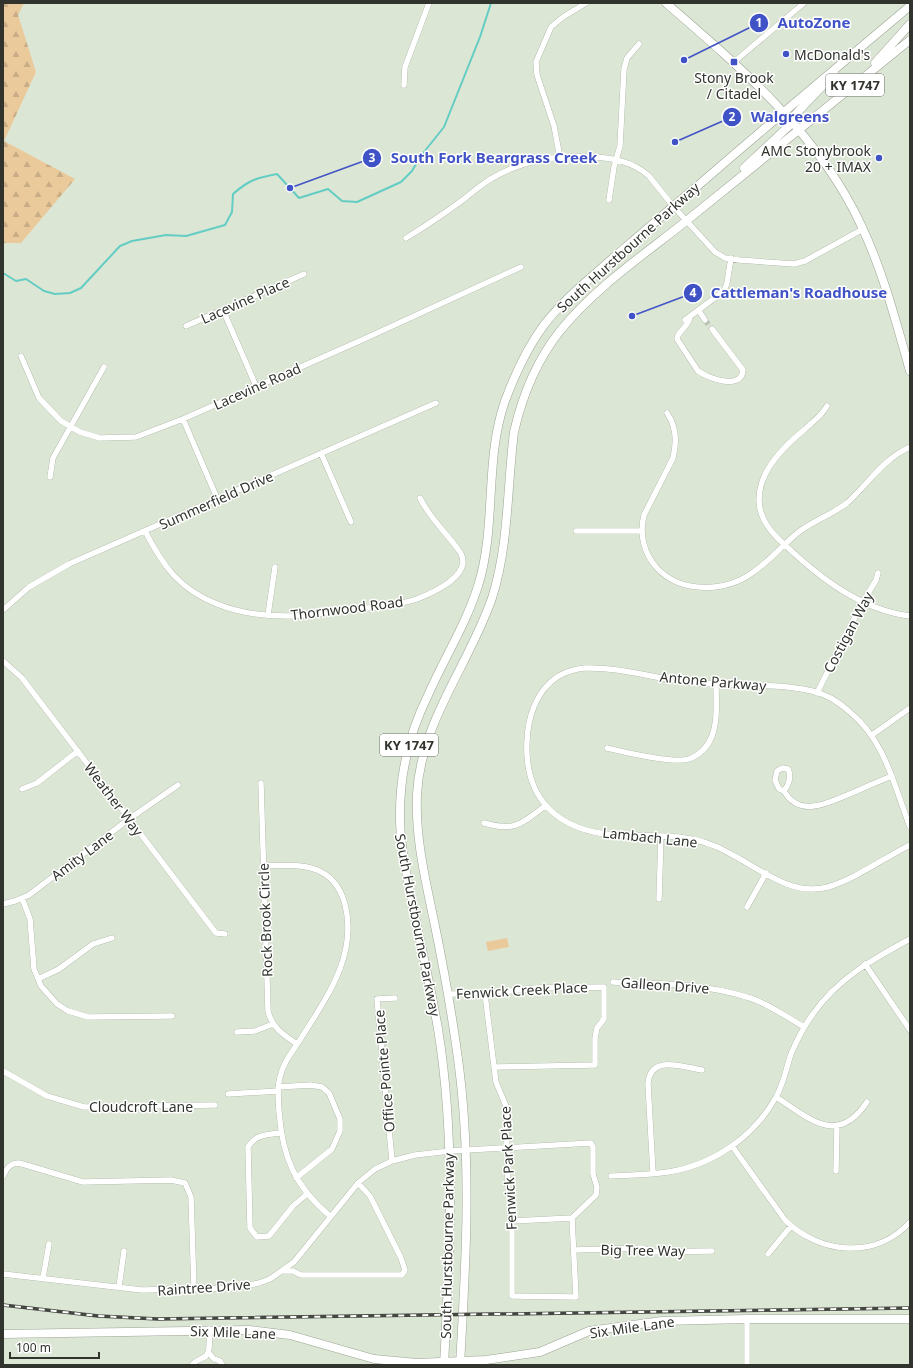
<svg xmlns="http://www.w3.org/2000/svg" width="913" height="1368" font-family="'Noto Sans',sans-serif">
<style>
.forest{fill:url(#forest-firs)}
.garden{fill:#eac99b}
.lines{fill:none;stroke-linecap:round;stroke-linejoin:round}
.stream{stroke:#63cdc4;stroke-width:2}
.street-tunnel{stroke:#bac2b3;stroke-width:5.5;stroke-dasharray:5.5 3;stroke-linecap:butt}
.street-casing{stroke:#9ca595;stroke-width:6}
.secondary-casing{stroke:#9ca595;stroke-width:9}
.primary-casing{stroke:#9ca595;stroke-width:9}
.street{stroke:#fff;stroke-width:5.5}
.secondary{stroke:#fff;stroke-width:8}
.primary{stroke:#fff;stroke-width:8}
.rail-casing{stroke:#43473f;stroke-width:3.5}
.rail{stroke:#fff;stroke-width:2;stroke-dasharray:6;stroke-linecap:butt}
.poi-dot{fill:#4053c6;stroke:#fff;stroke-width:1.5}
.labels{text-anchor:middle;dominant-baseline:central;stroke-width:3;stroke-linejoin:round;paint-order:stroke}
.shield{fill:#fff;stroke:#6e716c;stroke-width:1}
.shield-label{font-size:13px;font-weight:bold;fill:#30342d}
.poi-label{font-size:14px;fill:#30342d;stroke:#fff;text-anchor:start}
.street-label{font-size:14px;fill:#30342d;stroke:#fff}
.leader{fill:none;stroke:#4053c6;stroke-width:1.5}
.callout-dot{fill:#4053c6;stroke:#fff;stroke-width:1.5}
.mark-label{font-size:12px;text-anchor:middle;font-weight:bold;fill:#fff}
.callout-label{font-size:15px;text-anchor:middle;font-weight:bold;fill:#4053c6;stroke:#fff;stroke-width:3;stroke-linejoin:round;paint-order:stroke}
</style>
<defs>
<pattern id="forest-firs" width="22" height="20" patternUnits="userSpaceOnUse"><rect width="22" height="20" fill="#eac99b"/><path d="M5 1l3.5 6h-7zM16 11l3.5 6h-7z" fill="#c9ad86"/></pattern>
</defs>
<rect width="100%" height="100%" fill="#dce6d5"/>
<!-- forest -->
<path class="forest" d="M3 3H24L18 15 36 72 4 141 75 179 21 243H3Z"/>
<!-- garden -->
<path class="garden" d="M507 938 509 947 488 951 486 942Z"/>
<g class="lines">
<!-- stream -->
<path class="stream" d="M3 273 16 281 26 279 44 291 55 294 70 293 81 288 120 246 132 241 166 235 186 236 225 225 232 212 233 194C249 180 256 178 277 174L299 198 328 189 342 201 357 202 401 182 412 171 420 157 444 127 480 37 491 3"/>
<!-- street-tunnel -->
<path class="street-tunnel" d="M705 320 712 329"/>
<defs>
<path id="street" d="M734 62 804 3
M404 85 405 67 429 3
M560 158 554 126 537 75 536 62 551 27 563 17 586 3
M609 200 614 167 620 146 624 69 627 58 639 44
M406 238C426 226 445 213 464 199 474 191 484 182 496 176 525 160 560 155 593 157 614 158 633 162 649 176L673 206 715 252 725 258 739 260 794 264 805 261 863 229
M223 310 256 386
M699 311 705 320
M690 317C688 328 678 330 677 339L698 371C707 378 742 391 743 370L712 329
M685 320 724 291 727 283 731 258
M186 326 304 274
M21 356 39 398 61 421 80 432 100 438 136 437 183 419 364 339 521 267
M827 406C821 417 812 422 804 430 788 443 769 461 762 482 758 494 758 508 764 520 769 530 777 538 785 545 820 578 861 610 910 616
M667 413C677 427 677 442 673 458L644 515C639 534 644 554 657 568 681 594 725 592 752 573 770 561 783 544 800 531 815 520 833 514 847 503 868 484 883 459 910 447
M183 419 217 498
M321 453 351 522
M50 477 53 458 104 367
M145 531C163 566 179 589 217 604 239 613 265 616 288 616 309 616 330 612 351 610 373 607 396 606 417 599 432 593 460 581 463 563 463 559 462 555 460 552 447 533 430 519 420 498
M576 531H642
M3 610 29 587 69 564 436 403
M268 615 275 567
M3 661 22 678 216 933 225 934
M817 693 859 609 876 580 878 573
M872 735 910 708
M607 748C624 752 674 764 689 759 699 755 708 747 712 736 718 720 716 701 716 684
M261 783 268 1011C272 1028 284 1035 297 1044
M22 789 37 783 78 751
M784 791 779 789 775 780 777 771 782 768 788 769C792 777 789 784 784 791 800 819 830 802 852 793 866 787 879 781 892 776
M484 823C515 832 521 824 545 806
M910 827C894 786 886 742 850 712 840 703 826 694 812 691 771 682 728 687 686 682 653 678 619 667 585 668 575 669 565 672 557 677 536 691 528 717 527 741 524 799 558 831 615 835 636 836 657 835 678 837 696 839 714 844 729 853 759 868 791 897 828 887 855 879 884 858 910 845
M263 866C298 865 333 861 345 904 358 956 326 998 300 1040 292 1052 283 1063 280 1077 277 1088 278 1100 279 1111 282 1156 295 1187 330 1216
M22 898 30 919 34 969 41 986 57 1004 68 1011 88 1017 172 1016
M659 899 661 836
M3 904 15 901 29 895 129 819 178 785
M747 907 766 873
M865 964 910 1030
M38 979 59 969 93 944 112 938
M613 982C661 984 701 983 747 997 766 1002 788 1018 804 1027
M449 994H485L535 988 604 987V1019L597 1028 595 1038V1065L494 1067
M485 994 496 1082 506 1106 508 1188 513 1212 512 1221V1296L576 1297 572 1218 512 1221
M237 1032 255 1031 273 1024
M3 1071 47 1096 84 1107 215 1105
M278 1087 311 1085 322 1087 329 1093 340 1119V1131L332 1149 296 1178
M228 1094 278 1091
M776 1097C809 1118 837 1147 867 1102
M280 1133C266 1135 256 1134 248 1147L250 1228 257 1237 269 1236 293 1206 307 1194
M732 1146 785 1220C819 1254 876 1260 910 1222
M392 1161 377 999 395 998
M836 1171 837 1125
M653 1173 648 1084C650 1054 683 1067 702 1070
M3 1176C7 1168 10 1163 19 1163L83 1182 171 1180 185 1183 191 1197 194 1288
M611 1176C630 1175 649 1175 668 1172 713 1165 754 1137 776 1097 784 1083 786 1068 791 1054 797 1040 804 1026 813 1014 837 979 873 959 910 939
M574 1250 643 1248 651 1252 712 1251
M768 1254 791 1226
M284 1271H293L301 1275H402L405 1270 401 1258 370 1196 358 1183
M3 1274 142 1290 235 1288 259 1283 270 1279 294 1262 358 1183 375 1169 392 1161 415 1155 450 1151 591 1143 593 1147V1174L597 1187 596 1195 572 1218
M43 1278 49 1244
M119 1287 124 1251
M747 1319V1365
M208 1352 214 1359 220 1361 222 1365
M192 1365C196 1359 201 1360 206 1356 211 1351 209 1336 209 1329"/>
<path id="secondary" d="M666 3C740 67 819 134 861 225 883 271 896 322 910 371
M3 1334 249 1330 290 1335 374 1359 417 1363 486 1360 540 1352 589 1331 662 1321 747 1319H910"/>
<path id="primary" d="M875 63 910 24
M790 120 834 74
M744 168 792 123
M444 1365C450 1253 456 1140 438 1029 431 988 421 947 413 906 407 878 401 850 400 821 399 777 409 733 429 693 445 657 466 624 478 586 497 526 484 461 505 401 515 374 527 348 544 325 563 300 588 280 612 259 641 234 671 208 701 183 770 123 840 65 910 6
M460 1365C466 1263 472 1161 458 1059 452 1014 444 970 435 926 426 882 415 839 417 794 421 721 469 665 492 598 509 545 507 487 514 432 522 397 537 360 560 331 595 288 642 256 685 222 760 162 835 101 910 40"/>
</defs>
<!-- street casing -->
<use href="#street" class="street-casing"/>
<!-- secondary casing -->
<use href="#secondary" class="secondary-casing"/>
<!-- primary casing -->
<use href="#primary" class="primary-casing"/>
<!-- street -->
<use href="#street" class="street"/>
<!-- secondary -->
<use href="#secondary" class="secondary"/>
<!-- primary -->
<use href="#primary" class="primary"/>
<defs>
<path id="rail" d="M3 1305 98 1316 158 1319 910 1308"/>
</defs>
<!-- rail casing -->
<use href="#rail" class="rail-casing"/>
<!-- rail -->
<use href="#rail" class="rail"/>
</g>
<!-- markers -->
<g class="poi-dot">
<circle cx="786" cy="54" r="4"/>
<rect x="730" y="58" width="8" height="8" rx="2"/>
<circle cx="879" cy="158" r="4"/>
</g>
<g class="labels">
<!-- shield labels -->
<g class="shield">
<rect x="826" y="74" width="58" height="22" rx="3"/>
<rect x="380" y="734" width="58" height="22" rx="3"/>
</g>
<g class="shield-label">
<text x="855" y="85">KY 1747</text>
<text x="409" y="745">KY 1747</text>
</g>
<!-- poi labels -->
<g class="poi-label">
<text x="794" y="54">McDonald's</text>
<text x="734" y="77" text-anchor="middle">Stony Brook<tspan x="734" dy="16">/ Citadel</tspan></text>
<text x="871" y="150" text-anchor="end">AMC Stonybrook<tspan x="871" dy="16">20 + IMAX</tspan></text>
</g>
<!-- street labels -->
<g class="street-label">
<text transform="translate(628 247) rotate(-42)">South Hurstbourne Parkway</text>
<text transform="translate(245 300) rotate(-24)">Lacevine Place</text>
<text transform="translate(257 386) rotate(-24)">Lacevine Road</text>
<text transform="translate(216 500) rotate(-24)">Summerfield Drive</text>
<text transform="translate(347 608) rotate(-7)">Thornwood Road</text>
<text transform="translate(848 632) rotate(-62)">Costigan Way</text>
<text transform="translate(713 681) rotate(5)">Antone Parkway</text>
<text transform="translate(114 799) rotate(53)">Weather Way</text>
<text transform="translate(650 837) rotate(6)">Lambach Lane</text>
<text transform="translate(82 855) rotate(-37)">Amity Lane</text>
<text transform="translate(265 920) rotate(-92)">Rock Brook Circle</text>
<text transform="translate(418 925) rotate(79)">South Hurstbourne Parkway</text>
<text transform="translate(665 985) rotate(4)">Galleon Drive</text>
<text transform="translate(522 990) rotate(-3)">Fenwick Creek Place</text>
<text transform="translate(384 1071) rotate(-95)">Office Pointe Place</text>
<text x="141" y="1106">Cloudcroft Lane</text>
<text transform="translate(508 1168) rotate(-93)">Fenwick Park Place</text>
<text transform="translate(447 1246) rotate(-89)">South Hurstbourne Parkway</text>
<text transform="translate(643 1250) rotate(1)">Big Tree Way</text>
<text transform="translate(204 1287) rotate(-4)">Raintree Drive</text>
<text transform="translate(632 1327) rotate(-8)">Six Mile Lane</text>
<text transform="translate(233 1332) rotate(2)">Six Mile Lane</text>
</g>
</g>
<!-- callouts -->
<path class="leader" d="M684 60L759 23M675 142L732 117M290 188L372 158M632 316L693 293"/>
<g class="callout-dot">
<circle cx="684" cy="60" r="4"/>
<circle cx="675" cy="142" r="4"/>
<circle cx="290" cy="188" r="4"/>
<circle cx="632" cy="316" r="4"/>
<circle cx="759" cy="23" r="10"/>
<circle cx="732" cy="117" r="10"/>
<circle cx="372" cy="158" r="10"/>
<circle cx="693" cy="293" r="10"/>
</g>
<g class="mark-label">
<text x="759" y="27">1</text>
<text x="732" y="121">2</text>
<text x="372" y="162">3</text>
<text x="693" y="297">4</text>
</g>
<g class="callout-label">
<text x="814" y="28">AutoZone</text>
<text x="790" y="122">Walgreens</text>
<text x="494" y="163">South Fork Beargrass Creek</text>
<text x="799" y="298">Cattleman's Roadhouse</text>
</g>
<!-- border -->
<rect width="913" height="1368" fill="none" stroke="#30342d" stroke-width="8"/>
<!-- scale -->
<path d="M10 1352v6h89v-6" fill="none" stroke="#30342d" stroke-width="2"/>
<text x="16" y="1352" font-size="12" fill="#30342d" stroke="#ffffff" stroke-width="3" paint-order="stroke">100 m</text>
</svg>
